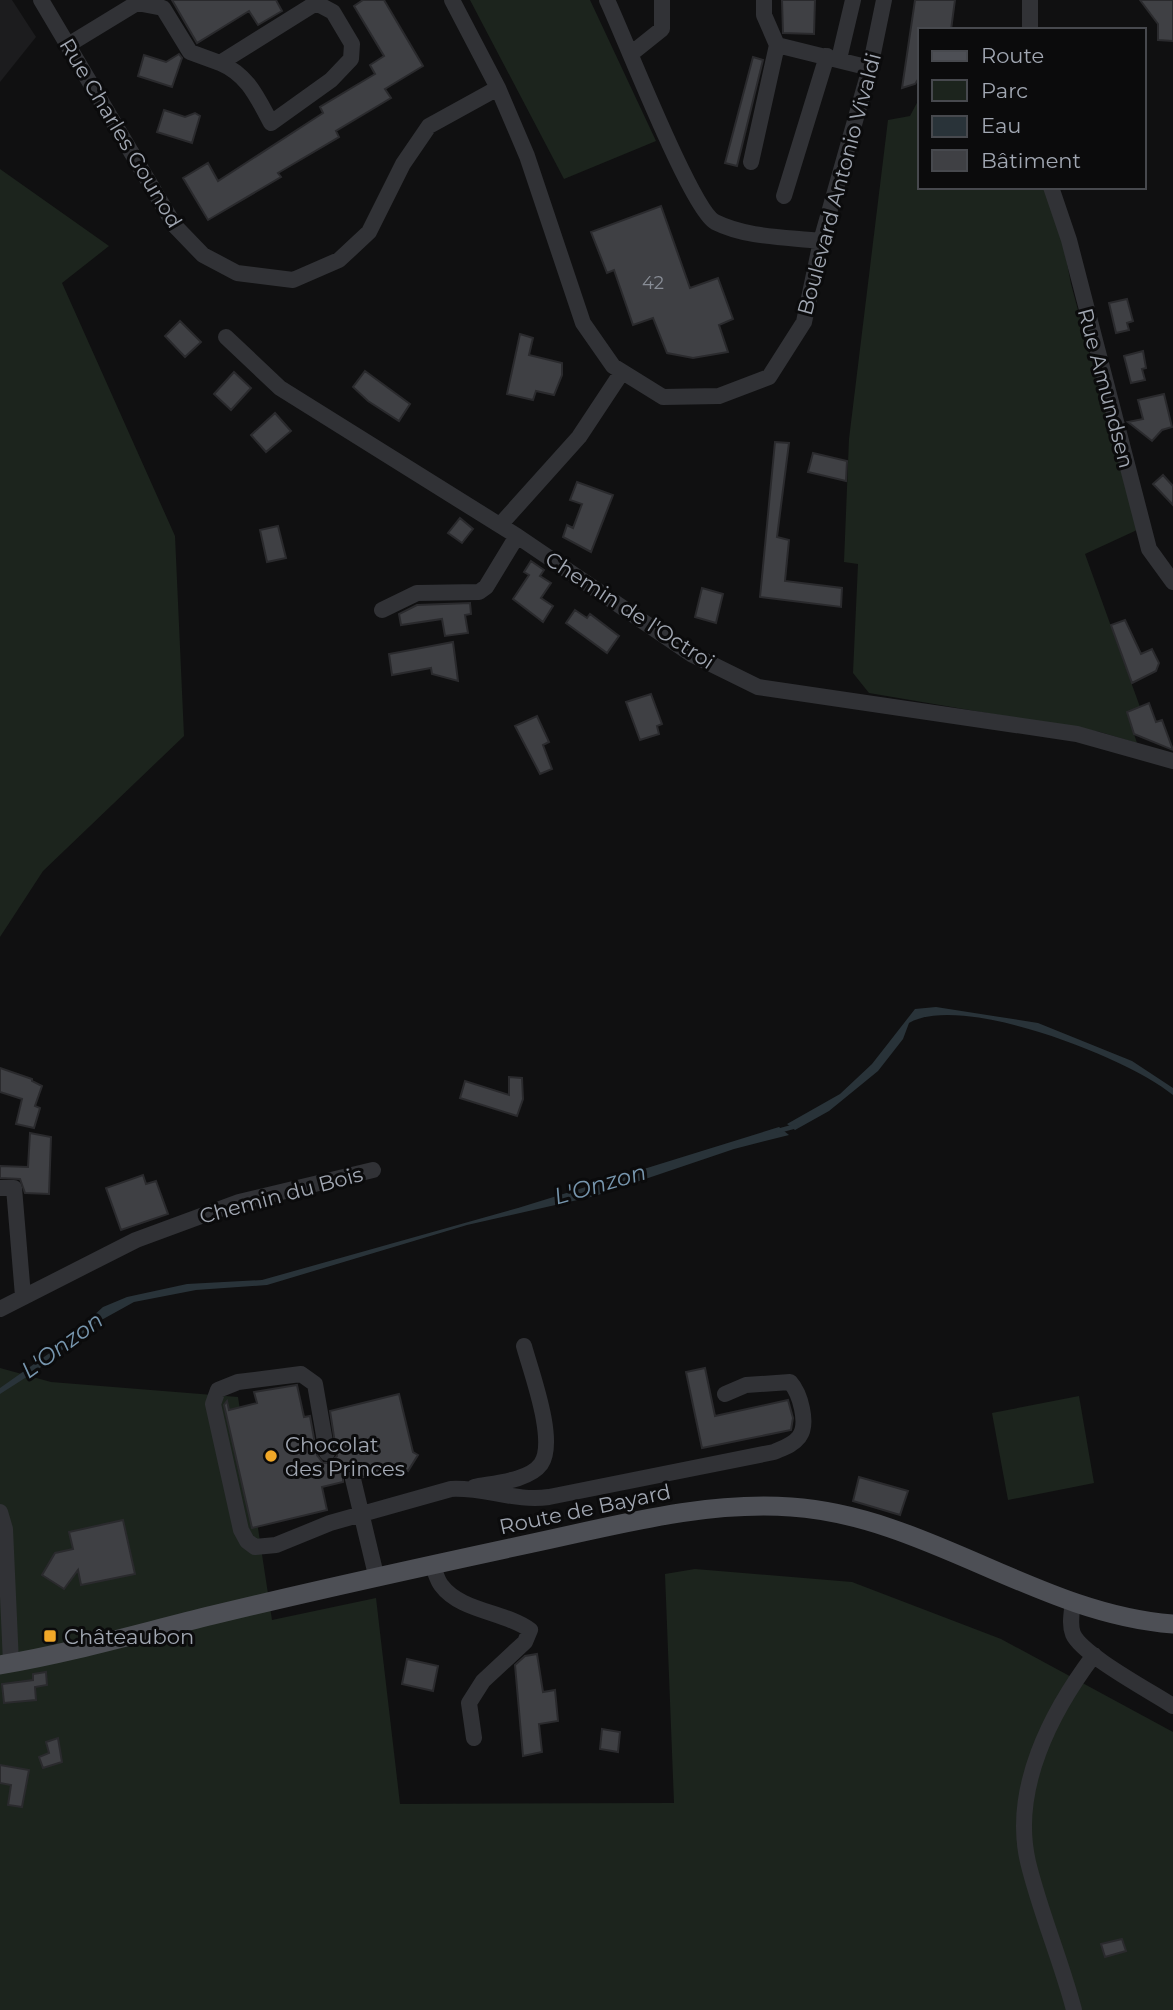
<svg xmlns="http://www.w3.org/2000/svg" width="1173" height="2010" font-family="Montserrat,sans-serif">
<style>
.built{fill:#1c1c1e}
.green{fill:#1c241d}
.water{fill:#293339}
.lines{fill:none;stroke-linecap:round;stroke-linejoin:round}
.stream{stroke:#293339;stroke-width:4.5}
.building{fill:#3f4044;stroke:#2a2a2d;stroke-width:2}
.minor{stroke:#313236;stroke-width:16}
.major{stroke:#4d4f55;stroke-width:19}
.poi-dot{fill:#f0a728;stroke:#0b0b0c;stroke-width:2.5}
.labels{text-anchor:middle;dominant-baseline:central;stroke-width:6;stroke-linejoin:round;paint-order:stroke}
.number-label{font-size:18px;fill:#888d96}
.street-label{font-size:21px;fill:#a1a7b2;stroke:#0b0b0c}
.poi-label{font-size:21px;fill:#a1a7b2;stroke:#0b0b0c;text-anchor:start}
.water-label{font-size:23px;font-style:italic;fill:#7796ae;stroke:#0b0b0c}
</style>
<rect width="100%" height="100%" fill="#101011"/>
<!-- built -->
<path class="built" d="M0 0H12L36 37 0 82Z"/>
<!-- green -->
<path class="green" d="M470 0H590L656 141 564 179Z
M919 99V187H1045L1063 242 1071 284 1137 530 1085 554 1140 707 1127 713 1137 743 1100 732 869 693 853 673 858 564 844 562 849 439 888 120 910 116Z
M0 169 109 246 62 283 175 536 184 736 43 871 0 937Z
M0 1368 51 1382 238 1397 272 1620 376 1598 400 1804 674 1803 665 1574 695 1569 852 1582 1001 1639 1173 1732V2010H0Z
M1079 1396 1094 1483 1008 1500 992 1413Z"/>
<!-- water -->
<path class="water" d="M936 1007 1038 1023 1132 1061 1173 1088V1095C1129 1058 961 992 909 1023L903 1039 878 1071 829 1111 795 1130 787 1124 840 1094 872 1064 915 1009Z
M779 1127 789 1135 734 1149 595 1196 467 1225 267 1285 196 1290 134 1302 96 1323 36 1371 0 1394V1388L61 1345 103 1307 127 1297 187 1284 262 1280 518 1208Z"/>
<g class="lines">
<!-- stream -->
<path class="stream" d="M778 1131 796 1126"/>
</g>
<!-- building -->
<path class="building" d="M172 0H276L282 11 258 25 249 11 197 43Z
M363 0H384L423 66 385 89 391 98 336 131 339 137 278 173 281 177 208 220 183 178 208 163 218 181 323 113 320 107 375 74 370 65 384 56 354 6Z
M782 0H815L814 34 783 33Z
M915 0H955L951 30H919V78L915 84 902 88Z
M1140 0H1173V41L1158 40V24Z
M179 54 182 58 172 87 138 76 144 55 166 62Z
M753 57 763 60 737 166 725 163Z
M164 110 185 117 195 113 200 116 192 143 157 132Z
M661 206 690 288 718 278 733 319 719 325 728 352 693 358 667 353 653 318 633 325 614 270 607 273 591 232Z
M1127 299 1133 321 1127 323 1129 330 1116 333 1109 303Z
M180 321 201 342 185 357 165 336Z
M520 334 533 338 529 355 562 363V375L554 395 536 391 533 400 507 394Z
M1143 351 1146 368 1142 369 1145 380 1131 383 1124 356Z
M365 371 410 404 399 421 368 401 353 387Z
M234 372 251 388 231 410 214 394Z
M1164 394 1172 427 1162 430 1152 441 1128 422 1143 419 1138 400Z
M275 413 291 431 266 452 251 435Z
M775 442 789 443 777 537 789 540 785 581 842 588 841 607 760 597Z
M813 453 847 461 846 481 808 472Z
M1163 475 1173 486V505L1153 484Z
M577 482 613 495 591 552 563 537 567 525 573 528 582 504 570 500Z
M460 518 473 529 462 543 448 533Z
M278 526 286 558 267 562 260 530Z
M531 561 544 570 540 576 551 583 541 598 553 606 543 622 513 599 529 575 524 572Z
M702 588 723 594 716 623 695 617Z
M470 603 471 614 465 615 468 633 445 636 442 619 401 625 399 614 417 605Z
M575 610 587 618 590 614 619 636 607 653 566 623Z
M1125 620 1141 654 1152 649 1159 663 1156 671 1132 683 1111 625Z
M453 642 458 681 432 674 431 668 392 675 389 654Z
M651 694 662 724 657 726 659 734 640 740 626 702Z
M1149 703 1156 722 1162 720 1173 750 1134 734 1127 712Z
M537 716 549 742 543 745 552 769 540 774 515 726Z
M0 1068 32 1079V1081L42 1086 35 1106 40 1108 34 1128 16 1124 22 1099 0 1092Z
M509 1077 522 1078 523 1099 517 1116 460 1098 465 1081 509 1095Z
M30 1133 51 1137 49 1194 25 1193 20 1179 0 1178V1166L28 1167Z
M143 1175 146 1184 156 1181 168 1214 121 1230 106 1188Z
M705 1368 715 1416 788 1400 793 1418 791 1430 702 1448 686 1372Z
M297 1385 304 1417 310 1416 317 1455 323 1463H329L337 1456 330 1411 399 1394 413 1452 418 1455 408 1471 402 1467 363 1477 357 1469H350L343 1475V1482L322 1487 327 1510 252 1528 224 1405 227 1401 229 1410 257 1403 254 1392Z
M859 1477 908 1491 900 1515 853 1501Z
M123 1520 135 1574 81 1585 78 1570 64 1589 42 1575 55 1553 73 1549 69 1532Z
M537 1654 543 1692 555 1690 558 1721 539 1724 542 1752 523 1756 515 1665 525 1656Z
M407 1659 438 1666 433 1691 402 1684Z
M46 1672 47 1685 35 1687 36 1700 4 1703 2 1684 33 1680V1674Z
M602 1729 620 1732 618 1752 600 1749Z
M58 1738 62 1762 43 1768 39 1757 49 1753 46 1742Z
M0 1765 29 1770 22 1807 8 1805 11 1785 0 1783Z
M1122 1939 1126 1951 1105 1957 1101 1944Z"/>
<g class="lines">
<!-- minor -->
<path class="minor" d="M41 0 175 226 203 255 237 273 293 280 339 260 369 232 403 164 429 126 498 88
M452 0 498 88 527 156 583 323 613 366 663 397 719 396 769 377 804 322 821 241 870 68 884 0
M607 0C624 36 691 209 715 222 747 238 787 237 821 241
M764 0V15L777 45 870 68
M1030 0V30
M137 3 163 8 190 52 220 63 316 3
M68 45 137 3 135 0
M632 53 662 29V0
M839 59 853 0
M220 63C248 75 257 97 271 123L331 80 351 59 352 44 333 12 316 3
M751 162 777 45
M1051 187 1069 240 1149 549 1173 582
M784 196 827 56
M226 337 280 388 517 536 691 654 758 687 1077 734 1173 761
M500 525 579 437 622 372
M382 610 417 593 479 592 486 587 517 536
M0 1188H14L23 1296
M0 1309 136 1240 239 1202 373 1170
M327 1453 315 1384 301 1374 238 1382 218 1390 213 1404 241 1530 247 1541 255 1547 276 1545 330 1523 451 1489C485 1487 515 1502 549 1497L774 1452C783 1448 793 1445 799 1437 809 1424 800 1393 790 1382L746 1385 725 1394
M353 1479 376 1575
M474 1487C493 1483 529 1481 541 1464 557 1441 531 1372 524 1346
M0 1512 5 1529 11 1663
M432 1564C435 1571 437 1580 441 1585 461 1612 504 1611 530 1630L525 1642 483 1681 469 1703 474 1738
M1073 1601C1072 1612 1069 1624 1073 1634 1082 1655 1152 1692 1173 1706
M1074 2010C1061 1960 1040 1912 1028 1862 1011 1789 1051 1712 1094 1655"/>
<!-- major -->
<path class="major" d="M0 1665C72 1653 143 1632 213 1615 320 1589 426 1566 533 1543 618 1525 704 1501 791 1507 927 1516 1038 1614 1173 1624"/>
</g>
<!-- markers -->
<g class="poi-dot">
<circle cx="271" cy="1456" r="7"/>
<rect x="43" y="1629" width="14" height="14" rx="3.5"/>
</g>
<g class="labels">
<!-- number labels -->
<g class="number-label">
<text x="653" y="283">42</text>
</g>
<!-- street labels -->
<g class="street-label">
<text transform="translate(121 133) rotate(59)">Rue Charles Gounod</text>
<text transform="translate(839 184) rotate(-75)">Boulevard Antonio Vivaldi</text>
<text transform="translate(1106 388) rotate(75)">Rue Amundsen</text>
<text transform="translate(630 610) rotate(33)">Chemin de l'Octroi</text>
<text transform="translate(281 1195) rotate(-15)">Chemin du Bois</text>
<text transform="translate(585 1509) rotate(-12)">Route de Bayard</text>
</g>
<!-- poi labels -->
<g class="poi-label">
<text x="285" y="1444">Chocolat<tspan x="285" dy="24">des Princes</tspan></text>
<text x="64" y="1636">Châteaubon</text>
</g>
<!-- water labels -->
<g class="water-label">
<text transform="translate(600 1184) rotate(-16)">L'Onzon</text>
<text transform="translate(62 1345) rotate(-36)">L'Onzon</text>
</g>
</g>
<!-- legend -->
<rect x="918" y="28" width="228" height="161" fill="#0b0b0c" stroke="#47494e" stroke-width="2"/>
<rect x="932" y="51" width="35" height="10" fill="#4d4f55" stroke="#47494e" stroke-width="2"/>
<text x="981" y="63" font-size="21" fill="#a1a7b2">Route</text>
<rect x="932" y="80" width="35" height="21" fill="#1c241d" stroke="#47494e" stroke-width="2"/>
<text x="981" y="98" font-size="21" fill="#a1a7b2">Parc</text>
<rect x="932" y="116" width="35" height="21" fill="#293339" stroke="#47494e" stroke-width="2"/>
<text x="981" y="133" font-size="21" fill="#a1a7b2">Eau</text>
<rect x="932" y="150" width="35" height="21" fill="#3f4044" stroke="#47494e" stroke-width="2"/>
<text x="981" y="168" font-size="21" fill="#a1a7b2">Bâtiment</text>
</svg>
